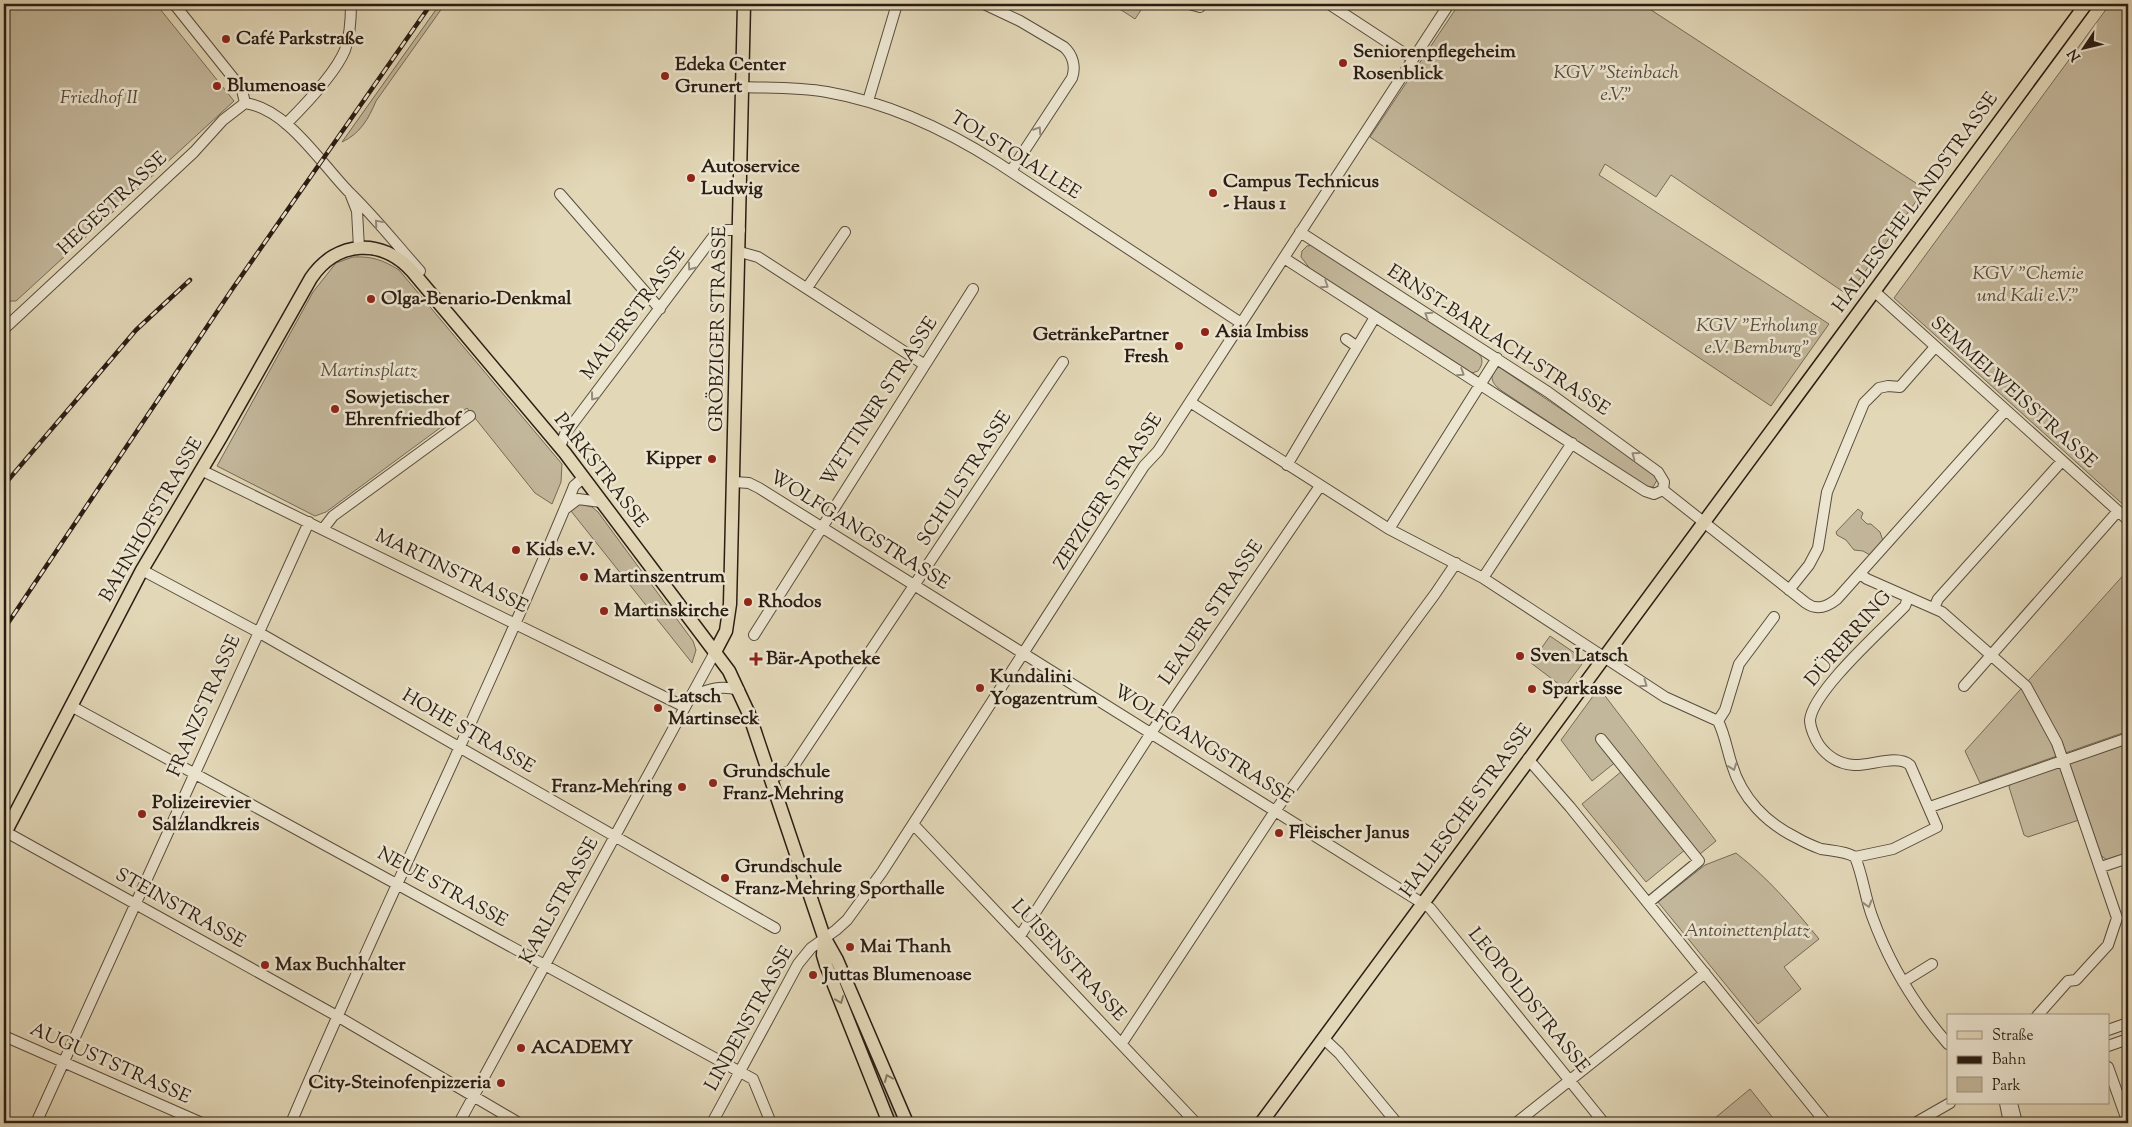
<svg xmlns="http://www.w3.org/2000/svg" width="2132" height="1127" font-family="'Sorts Mill Goudy',serif">
<style>
.green{fill:#c3b79b;stroke:#766a57}
.lines{fill:none;stroke-linecap:round;stroke-linejoin:round}
.minor-casing{stroke:#584c3c;stroke-width:12}
.major-casing{stroke:#2a1d13;stroke-width:15}
.minor{stroke:#ece5d0;stroke-width:10}
.major{stroke:#e2d7b7;stroke-width:12}
.rail-casing{stroke:#2a1d13;stroke-width:4.5}
.rail{stroke:#ece5d0;stroke-width:2.5;stroke-dasharray:8;stroke-linecap:butt}
.oneway{stroke:#958b7b}
.oneway2{stroke:#867a65}
.poi-dot{fill:#8f2418;stroke:#ece5d0;stroke-width:2}
.labels{text-anchor:middle;dominant-baseline:central;stroke-width:5;stroke-linejoin:round;paint-order:stroke}
.poi-label{font-size:19px;font-weight:bold;fill:#2a1d13;stroke:#ece5d0;text-anchor:start}
.park-label{font-size:19px;font-style:italic;fill:#584b3c;stroke:#ece5d0}
.street-label{font-size:19px;fill:#2a1d13;stroke:#ece5d0}
</style>
<rect width="100%" height="100%" fill="#e2d7b7"/>
<filter id="stains"><feTurbulence type="fractalNoise" baseFrequency=".004" numOctaves="4"/><feColorMatrix values="0 0 0 0 .2 0 0 0 0 .09 0 0 0 0 .02 0 0 0 .5 -.17"/></filter>
<radialGradient id="worn" r=".72"><stop offset=".6" stop-color="#630" stop-opacity="0"/><stop offset="1" stop-color="#630" stop-opacity=".3"/></radialGradient>
<!-- green -->
<path class="green" d="M4 4H156L234 101 16 301H4Z
M440 4H445L376 101C369 118 360 134 342 142Z
M1112 4H1145L1135 19Z
M1459 4H1642L1925 189 1848 295 1671 175 1656 197 1605 164 1599 175 1829 324 1771 406 1370 137Z
M2110 4H2128V509L1894 298Z
M1313 245 1477 352C1484 358 1483 364 1478 371L1472 373 1467 370 1311 270 1301 257 1302 251 1307 246Z
M353 257C372 256 383 260 399 270L562 464 561 482 552 504 535 493 467 408 326 512 315 516 217 466 313 292 336 263Z
M1499 367 1648 468 1654 473 1657 480 1653 487H1647L1502 391C1494 385 1490 381 1493 371Z
M580 504 592 507 598 512 693 641 696 650 692 663 571 511Z
M1858 509 1863 513 1861 518 1867 524H1871L1880 532 1883 541 1870 555 1863 551 1854 550 1846 540 1837 535 1836 532Z
M2128 570V731L1980 783 1965 751Z
M1550 636 1585 660 1564 688 1531 663Z
M1599 688 1716 841 1700 854 1622 757 1592 781 1561 740Z
M2128 741V854L2107 860 2099 854 2070 765 2072 761Z
M2061 766 2082 819 2028 837 2024 835 2009 787 2011 783Z
M1622 771 1686 849 1646 882 1582 804Z
M1736 853C1768 878 1793 907 1819 939L1784 967 1801 989 1758 1024 1658 902 1705 865Z
M829 955 902 1123H892L828 961Z
M1750 1089 1777 1123H1709Z"/>
<g class="lines">
<defs>
<path id="minor" d="M174 4 234 79 242 90 245 103
M984 4 1020 21 1064 47C1073 55 1076 67 1072 78L1011 171
M1189 4 1200 7 1202 4
M1329 4 1413 59
M743 87C770 88 799 87 827 92 890 103 945 129 998 163L1241 323
M868 101 897 4
M245 103C287 109 320 162 348 191 374 216 396 244 420 271
M286 124C303 107 336 72 345 50 350 36 351 19 351 4
M350 193 357 211 359 248
M560 194 660 309
M1300 232 1548 392 1658 472 1664 482 1663 490
M740 252 758 257 925 365
M1284 258 1645 491 1654 494 1663 490
M807 288 845 232
M1874 291 2128 520
M4 329 194 152 223 120 245 103
M1346 339 1356 346
M1190 402 1389 529 1483 578 1665 697 1718 721
M560 447 565 434 713 237 726 230H740
M1287 465 1375 317
M201 470 685 707
M734 482 749 483 759 488 1430 908 1604 1123
M1663 490 1806 603C1817 611 1827 607 1837 599L2006 410
M565 509 578 499 601 502
M323 529 333 516 470 416
M1389 529 1497 358
M142 570 258 632 775 928
M1860 574 1867 579 1942 612 2026 686 2057 743 2117 918 2108 945 2076 980 2068 981 2037 1016
M1483 578 1572 443
M1789 590 1809 565 1818 548 1827 492 1864 403 1879 388 1888 386 1900 387 1935 347
M1934 608 1938 599 2062 461
M754 635 973 289
M1964 686 2118 511
M692 696C710 689 720 685 739 690
M71 706 753 1079 771 1123
M1718 721C1725 735 1727 750 1732 765 1742 798 1766 823 1797 838 1804 842 1813 846 1821 849 1832 851 1845 851 1855 857L1893 849 1937 827 1910 765C1897 754 1870 766 1854 765 1839 764 1827 756 1819 745 1815 739 1810 727 1810 720 1813 691 1883 629 1905 606L1908 598
M1718 721 1725 710 1739 664 1774 617
M1601 739 1699 861 1648 903
M1528 759 1570 807 1826 1123
M771 778 791 770 1063 362
M1930 807 2128 738
M913 824 1196 1123
M6 832 337 1016 519 1123
M1855 857C1863 876 1865 897 1872 916 1889 963 1915 1006 1948 1044
M2101 867 2128 858
M1020 936 1151 733 1320 486
M1903 982 1932 964
M2108 1030 2128 1023
M4 1036 202 1123
M1323 1038 1339 1053 1397 1123
M1122 1043 1275 811 1435 594 1456 563
M2108 1046 2128 1039
M2108 1067 2128 1123
M2005 1103 2009 1123
M2012 1103 2017 1123
M36 1123 309 522
M291 1123C380 913 482 708 570 496L574 486 583 478
M459 1123 715 652
M712 1123 798 964 811 948 836 930 847 920 882 872 1144 466 1158 451 1449 4
M1516 1123 1705 973
M1915 1123 1950 1103"/>
<path id="major" d="M715 652 726 631 730 604 744 4
M4 835 142 570 221 437 311 278C337 240 382 238 412 271L565 453 729 671 749 714 824 937 837 960 907 1123
M824 937 823 955 826 965 889 1123
M1261 1123 2086 4"/>
</defs>
<!-- minor casing -->
<use href="#minor" class="minor-casing"/>
<!-- major casing -->
<use href="#major" class="major-casing"/>
<!-- minor -->
<use href="#minor" class="minor"/>
<!-- major -->
<use href="#major" class="major"/>
<defs>
<path id="rail" d="M4 485 136 330 190 280
M4 629 233 288 431 4"/>
</defs>
<!-- rail casing -->
<use href="#rail" class="rail-casing"/>
<!-- rail -->
<use href="#rail" class="rail"/>
</g>
<!-- one-way arrows -->
<defs><path id="oneway-chevron" d="M-2-3.5L2.5 0L-2 3.5" fill="none" stroke-width="1.6" stroke-linecap="round" stroke-linejoin="round" transform="scale(1.25)"/></defs>
<g class="oneway">
<use href="#oneway-chevron" transform="translate(1038 130) rotate(-57)"/>
<use href="#oneway-chevron" transform="translate(378 223) rotate(-130)"/>
<use href="#oneway-chevron" transform="translate(691 267) rotate(126)"/>
<use href="#oneway-chevron" transform="translate(1325 285) rotate(33)"/>
<use href="#oneway-chevron" transform="translate(1428 315) rotate(-147)"/>
<use href="#oneway-chevron" transform="translate(1461 373) rotate(33)"/>
<use href="#oneway-chevron" transform="translate(594 397) rotate(127)"/>
<use href="#oneway-chevron" transform="translate(1635 455) rotate(-144)"/>
<use href="#oneway-chevron" transform="translate(1644 684) rotate(35)"/>
<use href="#oneway-chevron" transform="translate(1733 767) rotate(70)"/>
<use href="#oneway-chevron" transform="translate(1868 904) rotate(73)"/>
</g>
<g class="oneway2">
<use href="#oneway-chevron" transform="translate(840 1000) rotate(68)"/>
<use href="#oneway-chevron" transform="translate(888 1078) rotate(-113)"/>
</g>
<!-- markers -->
<g class="poi-dot">
<circle cx="226" cy="39" r="5"/>
<circle cx="1343" cy="63" r="5"/>
<circle cx="665" cy="76" r="5"/>
<circle cx="217" cy="86" r="5"/>
<circle cx="691" cy="178" r="5"/>
<circle cx="1213" cy="193" r="5"/>
<circle cx="371" cy="299" r="5"/>
<circle cx="1205" cy="332" r="5"/>
<circle cx="1179" cy="346" r="5"/>
<circle cx="335" cy="409" r="5"/>
<circle cx="712" cy="459" r="5"/>
<circle cx="516" cy="550" r="5"/>
<circle cx="584" cy="577" r="5"/>
<circle cx="748" cy="602" r="5"/>
<circle cx="604" cy="611" r="5"/>
<circle cx="1520" cy="656" r="5"/>
<path d="M753.5 651.5h5v5h5v5h-5v5h-5v-5h-5v-5h5z"/>
<circle cx="980" cy="688" r="5"/>
<circle cx="1532" cy="689" r="5"/>
<circle cx="658" cy="708" r="5"/>
<circle cx="713" cy="783" r="5"/>
<circle cx="682" cy="787" r="5"/>
<circle cx="142" cy="814" r="5"/>
<circle cx="1279" cy="833" r="5"/>
<circle cx="725" cy="878" r="5"/>
<circle cx="850" cy="947" r="5"/>
<circle cx="265" cy="965" r="5"/>
<circle cx="813" cy="975" r="5"/>
<circle cx="521" cy="1048" r="5"/>
<circle cx="501" cy="1083" r="5"/>
</g>
<g class="labels">
<!-- poi labels -->
<g class="poi-label">
<text x="236" y="39">Café Parkstraße</text>
<text x="1353" y="52">Seniorenpflegeheim<tspan x="1353" dy="22">Rosenblick</tspan></text>
<text x="675" y="65">Edeka Center<tspan x="675" dy="22">Grunert</tspan></text>
<text x="227" y="86">Blumenoase</text>
<text x="701" y="167">Autoservice<tspan x="701" dy="22">Ludwig</tspan></text>
<text x="1223" y="182">Campus Technicus<tspan x="1223" dy="22">- Haus 1</tspan></text>
<text x="381" y="299">Olga-Benario-Denkmal</text>
<text x="1215" y="332">Asia Imbiss</text>
<text x="1169" y="335" text-anchor="end">GetränkePartner<tspan x="1169" dy="22">Fresh</tspan></text>
<text x="345" y="398">Sowjetischer<tspan x="345" dy="22">Ehrenfriedhof</tspan></text>
<text x="702" y="459" text-anchor="end">Kipper</text>
<text x="526" y="550">Kids e.V.</text>
<text x="594" y="577">Martinszentrum</text>
<text x="758" y="602">Rhodos</text>
<text x="614" y="611">Martinskirche</text>
<text x="1530" y="656">Sven Latsch</text>
<text x="766" y="659">Bär-Apotheke</text>
<text x="990" y="677">Kundalini<tspan x="990" dy="22">Yogazentrum</tspan></text>
<text x="1542" y="689">Sparkasse</text>
<text x="668" y="697">Latsch<tspan x="668" dy="22">Martinseck</tspan></text>
<text x="723" y="772">Grundschule<tspan x="723" dy="22">Franz-Mehring</tspan></text>
<text x="672" y="787" text-anchor="end">Franz-Mehring</text>
<text x="152" y="803">Polizeirevier<tspan x="152" dy="22">Salzlandkreis</tspan></text>
<text x="1289" y="833">Fleischer Janus</text>
<text x="735" y="867">Grundschule<tspan x="735" dy="22">Franz-Mehring Sporthalle</tspan></text>
<text x="860" y="947">Mai Thanh</text>
<text x="275" y="965">Max Buchhalter</text>
<text x="823" y="975">Juttas Blumenoase</text>
<text x="531" y="1048">ACADEMY</text>
<text x="491" y="1083" text-anchor="end">City-Steinofenpizzeria</text>
</g>
<!-- park labels -->
<g class="park-label">
<text x="1616" y="73">KGV "Steinbach<tspan x="1616" dy="22">e.V."</tspan></text>
<text x="99" y="98">Friedhof II</text>
<text x="2028" y="274">KGV "Chemie<tspan x="2028" dy="22">und Kali e.V."</tspan></text>
<text x="1757" y="326">KGV "Erholung<tspan x="1757" dy="22">e.V. Bernburg"</tspan></text>
<text x="369" y="371">Martinsplatz</text>
<text x="1747" y="931">Antoinettenplatz</text>
</g>
<!-- street labels -->
<g class="street-label">
<text transform="translate(1015 156) rotate(32)">TOLSTOIALLEE</text>
<text transform="translate(1916 203) rotate(-54)">HALLESCHE LANDSTRASSE</text>
<text transform="translate(113 204) rotate(-43)">HEGESTRASSE</text>
<text transform="translate(634 314) rotate(-53)">MAUERSTRASSE</text>
<text transform="translate(719 329) rotate(-89)">GRÖBZIGER STRASSE</text>
<text transform="translate(1498 341) rotate(33)">ERNST-BARLACH-STRASSE</text>
<text transform="translate(2013 393) rotate(42)">SEMMELWEISSTRASSE</text>
<text transform="translate(880 402) rotate(-57)">WETTINER STRASSE</text>
<text transform="translate(600 471) rotate(52)">PARKSTRASSE</text>
<text transform="translate(965 479) rotate(-57)">SCHULSTRASSE</text>
<text transform="translate(1109 492) rotate(-57)">ZEPZIGER STRASSE</text>
<text transform="translate(152 520) rotate(-60)">BAHNHOFSTRASSE</text>
<text transform="translate(859 531) rotate(32)">WOLFGANGSTRASSE</text>
<text transform="translate(451 572) rotate(26)">MARTINSTRASSE</text>
<text transform="translate(1212 613) rotate(-56)">LEAUER STRASSE</text>
<text transform="translate(1849 639) rotate(-49)">DÜRERRING</text>
<text transform="translate(205 706) rotate(-66)">FRANZSTRASSE</text>
<text transform="translate(468 732) rotate(30)">HOHE STRASSE</text>
<text transform="translate(1203 745) rotate(32)">WOLFGANGSTRASSE</text>
<text transform="translate(1467 811) rotate(-54)">HALLESCHE STRASSE</text>
<text transform="translate(442 888) rotate(29)">NEUE STRASSE</text>
<text transform="translate(560 901) rotate(-61)">KARLSTRASSE</text>
<text transform="translate(180 909) rotate(29)">STEINSTRASSE</text>
<text transform="translate(1068 961) rotate(47)">LUISENSTRASSE</text>
<text transform="translate(1528 1001) rotate(51)">LEOPOLDSTRASSE</text>
<text transform="translate(750 1019) rotate(-61)">LINDENSTRASSE</text>
<text transform="translate(110 1064) rotate(24)">AUGUSTSTRASSE</text>
</g>
</g>
<!-- margin -->
<rect width="2132" height="1127" fill="none" stroke="#e2d7b7" stroke-width="20"/>
<rect x="5" y="5" width="2122" height="1117" fill="none" stroke="#2a1d13" stroke-width="2.5"/>
<rect x="10" y="10" width="2112" height="1107" fill="none" stroke="#2a1d13"/>
<!-- legend -->
<rect x="1947" y="1014" width="162" height="90" fill="#ece5d0" stroke="#9e9584"/>
<rect x="1957" y="1031" width="25" height="8" fill="#e2d7b7" stroke="#9e9584"/>
<text x="1992" y="1040" font-size="15" fill="#2a1d13">Straße</text>
<rect x="1957" y="1056" width="25" height="8" fill="#2a1d13" stroke="#9e9584"/>
<text x="1992" y="1064" font-size="15" fill="#2a1d13">Bahn</text>
<rect x="1957" y="1077" width="25" height="15" fill="#c3b79b" stroke="#9e9584"/>
<text x="1992" y="1090" font-size="15" fill="#2a1d13">Park</text>
<!-- north arrow -->
<g transform="translate(2084 48) rotate(235)" stroke="#ece5d0" stroke-width="4" paint-order="stroke">
<path d="M0-4L9 19L0 12L-9 19Z" fill="#2a1d13"/>
<text y="-8" font-size="14" font-weight="bold" text-anchor="middle" fill="#2a1d13">N</text>
</g>
<rect width="100%" height="100%" filter="url(#stains)"/>
<rect width="100%" height="100%" fill="url(#worn)"/>
</svg>
